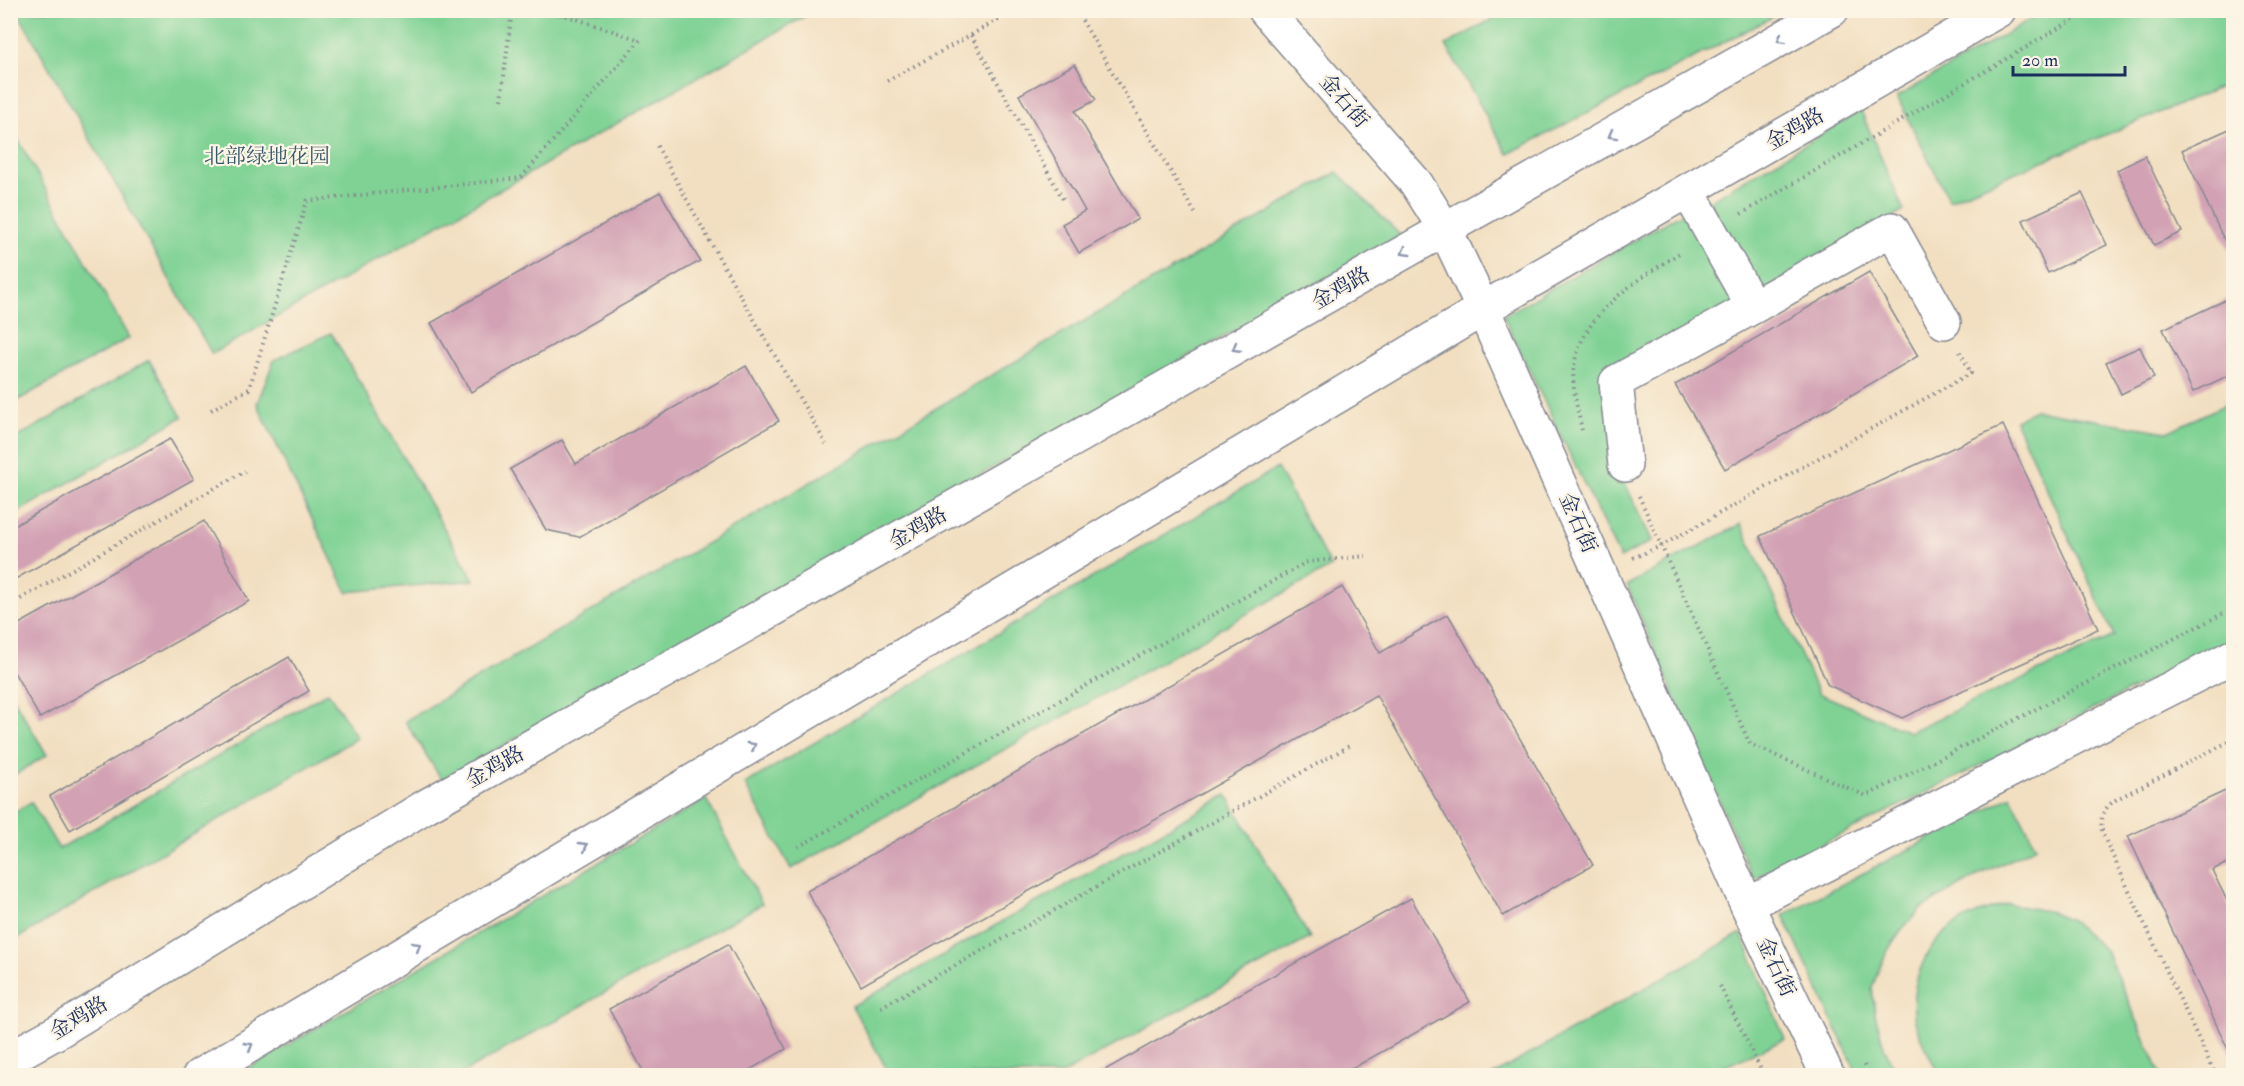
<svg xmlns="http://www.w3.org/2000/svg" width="2244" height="1086" font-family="'IM FELL Double Pica','Noto Serif SC',serif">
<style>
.green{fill:#7fd294;stroke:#4d8079;stroke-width:1.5}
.building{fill:#d2a1b4}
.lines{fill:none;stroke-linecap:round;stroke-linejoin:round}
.minor-casing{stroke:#868790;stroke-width:36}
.major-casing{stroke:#868790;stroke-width:36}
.path{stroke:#868790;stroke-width:4;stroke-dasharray:1.5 4.5;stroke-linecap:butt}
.minor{stroke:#fff;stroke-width:33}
.major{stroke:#fff;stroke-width:33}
.oneway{stroke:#8d97ae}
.labels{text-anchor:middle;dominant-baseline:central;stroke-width:4.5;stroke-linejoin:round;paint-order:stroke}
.street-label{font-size:21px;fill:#1b2f5e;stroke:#fcf5e5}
.park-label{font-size:21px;fill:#34586c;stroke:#fcf5e5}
</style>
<rect width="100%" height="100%" fill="#fcf5e5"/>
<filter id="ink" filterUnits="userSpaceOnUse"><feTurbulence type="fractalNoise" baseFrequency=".0167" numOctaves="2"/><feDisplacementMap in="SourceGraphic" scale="12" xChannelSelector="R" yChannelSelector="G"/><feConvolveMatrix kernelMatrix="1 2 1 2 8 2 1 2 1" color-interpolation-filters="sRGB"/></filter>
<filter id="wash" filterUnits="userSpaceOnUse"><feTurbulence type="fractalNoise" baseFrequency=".008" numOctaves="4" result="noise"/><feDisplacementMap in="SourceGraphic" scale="24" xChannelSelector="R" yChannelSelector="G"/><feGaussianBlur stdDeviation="1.35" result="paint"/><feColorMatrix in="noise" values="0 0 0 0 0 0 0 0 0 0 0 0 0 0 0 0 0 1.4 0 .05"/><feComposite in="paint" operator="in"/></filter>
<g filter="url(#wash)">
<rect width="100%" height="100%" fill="#f2dfc1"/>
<!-- green -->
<path class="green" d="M17 11H814L212 354Z
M1507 11V10L1784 11 1508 154 1446 45Z
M2045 11H2233V82L1949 200 1897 97Z
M1861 111 1904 211 1759 293 1709 201Z
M10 125 129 338 11 404H10Z
M1337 172 1401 236 442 780 405 721Z
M1691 208 1744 303 1609 379 1618 468 1652 541 1620 558 1503 316Z
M331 333 474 580 347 592 257 404 274 360Z
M149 360 182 417 11 516V441Z
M2233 401V639L1753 879 1627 585 1741 524 1818 693 1909 732 2114 636 2015 420 2035 410 2167 432Z
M1277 468 1331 567 791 869 745 784Z
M328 692 357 738 11 942V814L31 802 59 849Z
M10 693 47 755 11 777H10Z
M1227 795 1310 938 1061 1075H890L852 1006Z
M2011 796 2036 847 1975 877 1923 907 1902 929 1886 953 1872 987 1875 1014 1884 1047 1897 1075H1858L1783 915Z
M706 799 762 904 459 1075H237Z
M2008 904 2052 912 2071 920 2106 951 2161 1075H1939C1932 1059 1921 1042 1916 1025 1907 988 1924 945 1956 924 1972 914 1990 909 2008 904Z
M1741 933 1785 1039 1706 1075H1493Z"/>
<g id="blocks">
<!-- building -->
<path class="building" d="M1075 64 1096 100 1075 111 1138 219 1079 253 1062 224 1085 211 1019 95Z
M2234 127V261L2182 150Z
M2145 156 2182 232 2154 245 2117 170Z
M660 192 700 261 471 392 431 323Z
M2082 193 2107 245 2048 273 2023 220Z
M1869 272 1918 356 1725 469 1675 385Z
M2234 296V373L2193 392 2163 329Z
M2140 347 2154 378 2121 394 2106 362Z
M746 366 779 421 579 537 546 530 510 469 562 440 576 464Z
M2003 425 2098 629 1902 718 1828 685 1760 536Z
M170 439 194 479 10 582V528Z
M204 521 249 601 40 718 10 665V629Z
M1342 587 1380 653 1448 614 1593 865 1503 916 1376 695 861 986 807 891Z
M289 657 309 691 70 830 50 796Z
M2234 787V860L2212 870 2234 915V1062L2128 836Z
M1411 898 1470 1002 1339 1076H1094Z
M728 944 786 1049 739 1076H646L609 1009Z"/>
</g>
</g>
<g filter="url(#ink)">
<use href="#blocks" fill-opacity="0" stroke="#868790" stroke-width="1.5"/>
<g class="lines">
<defs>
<path id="minor" d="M1265 10 1416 183 1445 229 1483 309 1747 905 1828 1076
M1753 307 1892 229 1944 322
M1625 465 1616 382 1753 307 1688 191
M1747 905 2234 656"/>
<path id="major" d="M10 1058 59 1031 426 806 1832 10
M199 1076 1483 309 1999 10"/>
</defs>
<!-- minor casing -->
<use href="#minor" class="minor-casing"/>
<!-- major casing -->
<use href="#major" class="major-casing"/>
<!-- path -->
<path class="path" d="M1076 10 1195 213
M971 35 1016 10
M887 81 971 35 1064 201
M501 100 512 10
M657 146 736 288 826 444
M1741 214 2090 10
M211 410 249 389 307 201 521 178 640 40 549 10
M1582 430C1578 410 1571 387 1574 366 1583 311 1638 280 1681 252
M1639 496 1750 744 1866 796 2234 608
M1633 558 1661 546 1971 373 1960 352
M10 605 245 471
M798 847 1307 562 1366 556
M1720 986 1764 1076
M881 1007 1351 745
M1864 1065 1869 1076
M2216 1076 2103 835C2099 818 2102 809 2117 799L2234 739"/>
<!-- minor -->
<use href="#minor" class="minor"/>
<!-- major -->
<use href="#major" class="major"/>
</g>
<!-- one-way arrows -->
<defs><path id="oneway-chevron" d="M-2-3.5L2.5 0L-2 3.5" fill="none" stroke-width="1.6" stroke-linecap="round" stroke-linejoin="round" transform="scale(1.5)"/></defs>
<g class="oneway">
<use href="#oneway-chevron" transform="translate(1781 39) rotate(151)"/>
<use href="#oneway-chevron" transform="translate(1612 135) rotate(151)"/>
<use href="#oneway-chevron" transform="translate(1405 252) rotate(150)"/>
<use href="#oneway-chevron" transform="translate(1236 348) rotate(150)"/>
<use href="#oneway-chevron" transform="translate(752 746) rotate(-31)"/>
<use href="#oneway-chevron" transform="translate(584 846) rotate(-31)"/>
<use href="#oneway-chevron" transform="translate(417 946) rotate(-31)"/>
<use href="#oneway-chevron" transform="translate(249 1046) rotate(-31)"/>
</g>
</g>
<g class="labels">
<!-- street labels -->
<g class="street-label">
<text transform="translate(1344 101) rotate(49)">金石街</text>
<text transform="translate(1795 129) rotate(-30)">金鸡路</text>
<text transform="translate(1341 288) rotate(-30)">金鸡路</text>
<text transform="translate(1578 523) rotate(66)">金石街</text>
<text transform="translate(918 528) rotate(-30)">金鸡路</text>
<text transform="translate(495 767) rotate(-29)">金鸡路</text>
<text transform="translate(1776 967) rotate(65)">金石街</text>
<text transform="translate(79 1018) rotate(-31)">金鸡路</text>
</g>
<!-- park labels -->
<g class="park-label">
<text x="267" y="156">北部绿地花园</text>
</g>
</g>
<!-- margin -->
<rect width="2244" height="1086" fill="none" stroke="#fcf5e5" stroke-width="36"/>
<!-- scale -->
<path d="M2013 66v9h112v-9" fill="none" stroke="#1b2f5e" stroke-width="3"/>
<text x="2022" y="66" font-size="18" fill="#1b2f5e" stroke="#fcf5e5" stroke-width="4.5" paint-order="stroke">20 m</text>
</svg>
